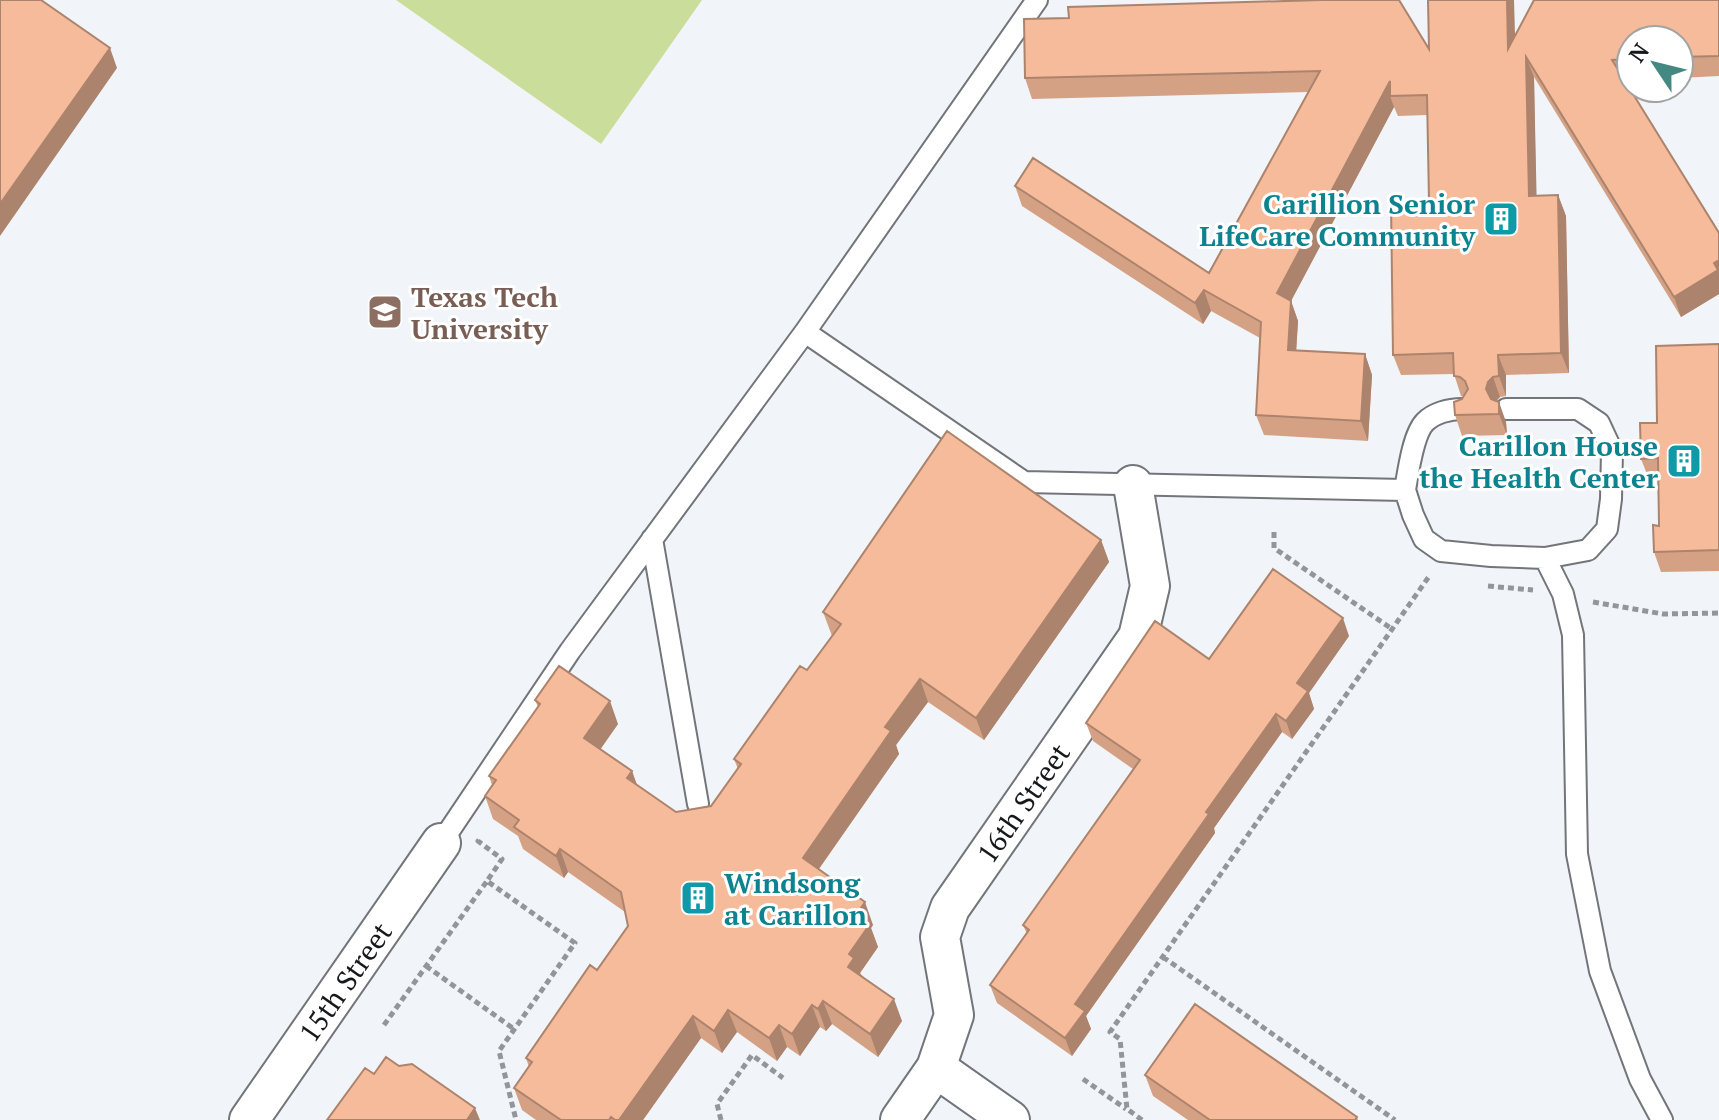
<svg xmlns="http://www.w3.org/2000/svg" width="1719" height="1120" font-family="'PT Serif',serif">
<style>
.green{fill:#cadd9b}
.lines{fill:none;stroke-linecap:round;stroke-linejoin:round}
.lane-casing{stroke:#727579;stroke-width:24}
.street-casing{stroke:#727579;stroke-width:42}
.path{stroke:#939699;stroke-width:5;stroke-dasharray:6 4;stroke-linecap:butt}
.lane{stroke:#fff;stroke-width:20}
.street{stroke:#fff;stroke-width:38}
.wall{fill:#d4a185}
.shaded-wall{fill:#ac836c}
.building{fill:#f6bb9b;stroke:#ac836c;stroke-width:2}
.labels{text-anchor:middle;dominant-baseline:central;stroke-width:6;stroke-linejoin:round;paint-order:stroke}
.culture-label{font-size:28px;font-weight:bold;fill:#0d838f;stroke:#fff;text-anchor:end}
.education-label{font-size:28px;font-weight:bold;fill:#785e54;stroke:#fff;text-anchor:start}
.street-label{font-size:28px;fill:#17181a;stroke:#fff}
</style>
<rect width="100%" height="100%" fill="#f1f5f9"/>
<!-- green -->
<path class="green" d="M396 0H702L601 144Z"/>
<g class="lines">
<defs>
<path id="lane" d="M805 332 1024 482 1405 490 1413 515 1424 539 1441 551 1491 556 1545 558 1563 594 1573 635 1577 854 1600 971 1640 1079 1662 1120
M1506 409H1578L1599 423 1612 451 1611 499 1607 529 1588 550 1545 558
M1405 490C1408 473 1413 434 1425 422 1434 413 1449 409 1462 409
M652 539 698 804
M441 843 570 651 805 332 1037 0"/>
<path id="street" d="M936 1068 1010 1120
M249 1120 441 843
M900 1120 936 1068 954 1015 940 937 950 908 1138 637 1150 586 1133 485"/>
</defs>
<!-- lane casing -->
<use href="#lane" class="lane-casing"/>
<!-- street casing -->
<use href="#street" class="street-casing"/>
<!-- path -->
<path class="path" d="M1274 532V548L1392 629
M1488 586 1533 590
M1593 602 1663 614 1719 613
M479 840 478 841 502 859 487 881 575 943 499 1051 516 1120
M1163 957 1395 1120
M426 966 514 1029
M384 1025 487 881
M1083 1079 1126 1109
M721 1120 717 1104 752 1055 783 1078
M1142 1120 1127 1109 1120 1039 1110 1032 1430 575"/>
<!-- lane -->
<use href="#lane" class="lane"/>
<!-- street -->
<use href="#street" class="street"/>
</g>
<!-- wall -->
<path class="wall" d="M1719 0V76L1679 78V40H1631V80H1625L1719 233V294L1681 317 1534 77 1536 196 1558 195 1566 216 1569 373 1506 375V396L1500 397 1496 401 1506 422 1507 435 1462 436 1455 415 1464 396H1461L1454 374 1401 375 1393 355 1429 201 1427 115 1398 116 1394 107 1291 301 1298 321 1296 351 1365 354 1372 375 1368 441 1264 435 1256 415 1260 338 1211 311 1203 324 1022 206 1015 186 1209 273 1308 92 1032 99 1025 78 1429 49 1515 36Z
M1719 344V571L1661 572 1654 552 1659 526 1658 479H1649L1641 459 1657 423Z
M1101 540 1109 562 984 740 928 702 896 745 899 754 819 869 873 925 871 928 878 947 860 973 902 1021 878 1057 832 1024 826 1031 820 1027 800 1056 787 1047 777 1061 737 1032 722 1053 701 1038 643 1120H536L522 1110 514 1088 529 1067 526 1058 597 970 628 926 625 912 568 872 564 878 523 849 518 836 493 819 485 796 492 785 489 776 538 707 535 700 618 724 600 749 632 771 637 785 676 812 711 806 738 769 734 759 807 670 832 636 823 612Z
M1349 636 1309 693 1314 709 1292 739 1282 732 1214 828 1215 833 1086 1016 1091 1029 1072 1056 997 1003 990 985 1027 934 1023 925 1133 769 1093 741 1086 723 1209 659Z
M1145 1075 1357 1117 1358 1120H1188L1153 1096Z"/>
<!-- shaded-wall -->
<path class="shaded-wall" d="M1507 0H1514L1516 69 1508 49Z
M110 48 117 68 0 236V204Z
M1526 57 1534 77 1537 216 1529 196Z
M1390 81V96L1394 107 1291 301 1298 321 1295 371 1288 350 1277 293Z
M1558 195 1566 216 1569 373 1561 353Z
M1719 260V294L1681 317 1674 297Z
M1204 290 1211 311 1203 324 1195 303Z
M1365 354 1372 375 1368 441 1361 421Z
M1498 355 1506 375V396L1499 376Z
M1493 377 1500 397 1495 402 1493 410 1486 389 1488 382Z
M1499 402 1506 422 1507 435 1499 414Z
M1101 540 1109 562 984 740 976 718Z
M1343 618 1349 636 1309 693 1314 709 1292 739 1286 721 1297 683Z
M920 679 928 702 896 745 899 754 811 880 803 858 885 727Z
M610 701 618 724 593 760 584 738Z
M1276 714 1282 732 1214 828 1215 833 1086 1016 1091 1029 1072 1056 1065 1038 1075 1004 1206 812Z
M632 771 640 794 627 778Z
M560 849 568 872 564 878 556 856Z
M865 902 873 925 871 928 878 947 860 973 862 981 848 967 849 954 856 915Z
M894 999 902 1021 878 1057 870 1034Z
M823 1001 832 1024 826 1031 818 1009Z
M812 1005 820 1027 800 1056 792 1034Z
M728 1010 737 1032 722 1053 714 1031Z
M693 1016 701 1038 643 1120H619Z
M779 1025 787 1047 777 1061 769 1038Z
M475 1108 480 1120H467Z"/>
<!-- building -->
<path class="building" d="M0 0H41L110 48 0 204Z
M1321 0H1399L1429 49 1428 0H1507L1508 49 1534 0H1719V56L1679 57V40H1631V59L1612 60 1719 233V260L1714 263 1718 270 1674 297 1526 57 1529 196 1558 195 1561 353 1498 355 1499 376 1493 377 1488 382 1486 389 1491 399 1499 402V414L1455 415 1454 402 1462 399 1468 389 1465 381 1460 377 1454 376 1453 353 1393 355 1391 202 1429 201 1427 95 1390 96V81L1277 293 1291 301 1288 350 1365 354 1361 421 1256 415 1261 322 1204 290 1195 303 1015 186 1033 158 1209 273 1320 71 1025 78 1024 19 1069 18 1068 7Z
M1719 344V550L1654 552 1653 525 1659 526 1658 458 1641 459 1640 423H1657L1656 346Z
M947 431 1101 540 976 718 920 679 885 727 891 731 803 858 865 902 856 915 870 924 849 954 854 958 848 967 894 999 870 1034 823 1001 818 1009 812 1005 792 1034 779 1025 769 1038 728 1010 714 1031 693 1016 619 1120H615L611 1117 609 1120H561L514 1088 532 1062 526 1058 590 965 597 970 628 926 621 892 560 849 556 856 514 827 519 820 485 796 496 780 489 776 540 704 535 700 559 666 610 701 584 738 632 771 627 778 676 812 711 806 741 764 734 759 800 666 807 670 841 624 823 612Z
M1273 569 1343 618 1297 683 1308 691 1286 721 1276 714 1206 812 1209 814 1075 1004 1085 1011 1065 1038 990 985 1029 930 1023 925 1140 760 1086 723 1155 621 1209 659Z
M1195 1004 1357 1117 1355 1120H1210L1145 1075Z
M386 1057 399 1066 412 1064 475 1108 467 1120H327L365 1068 374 1074Z"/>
<!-- icons -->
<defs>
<symbol id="building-square" viewBox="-11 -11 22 22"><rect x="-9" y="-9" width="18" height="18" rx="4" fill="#0f9aa8" stroke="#fff"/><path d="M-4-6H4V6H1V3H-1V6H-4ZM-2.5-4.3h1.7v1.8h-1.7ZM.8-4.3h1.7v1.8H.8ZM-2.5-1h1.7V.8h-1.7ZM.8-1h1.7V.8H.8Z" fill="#fff"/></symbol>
<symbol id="university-square" viewBox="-11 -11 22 22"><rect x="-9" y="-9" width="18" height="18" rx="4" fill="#8d6e63" stroke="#fff"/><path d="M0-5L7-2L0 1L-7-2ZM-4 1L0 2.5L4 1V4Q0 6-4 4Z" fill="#fff"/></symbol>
</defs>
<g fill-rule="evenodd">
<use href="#building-square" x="1481" y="199" width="40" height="40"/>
<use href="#university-square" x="365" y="292" width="40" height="40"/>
<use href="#building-square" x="1664" y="441" width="40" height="40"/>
<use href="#building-square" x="678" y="878" width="40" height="40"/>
</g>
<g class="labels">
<!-- culture labels -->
<g class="culture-label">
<text x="1475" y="203">Carillion Senior<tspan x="1475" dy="32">LifeCare Community</tspan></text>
<text x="1658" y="445">Carillon House<tspan x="1658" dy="32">the Health Center</tspan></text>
<text x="724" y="882" text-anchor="start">Windsong<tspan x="724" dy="32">at Carillon</tspan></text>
</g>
<!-- education labels -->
<g class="education-label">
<text x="411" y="296">Texas Tech<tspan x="411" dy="32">University</tspan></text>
</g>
<!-- street labels -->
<g class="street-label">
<text transform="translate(1023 803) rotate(-55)">16th Street</text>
<text transform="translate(345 982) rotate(-55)">15th Street</text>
</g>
</g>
<!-- north arrow -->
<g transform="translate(1655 64) rotate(305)"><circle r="38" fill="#ffffff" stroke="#a2a3a3" stroke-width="2"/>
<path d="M0-6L14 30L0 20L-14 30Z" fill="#448981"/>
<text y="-12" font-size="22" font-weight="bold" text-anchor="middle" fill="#17181a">N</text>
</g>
</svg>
